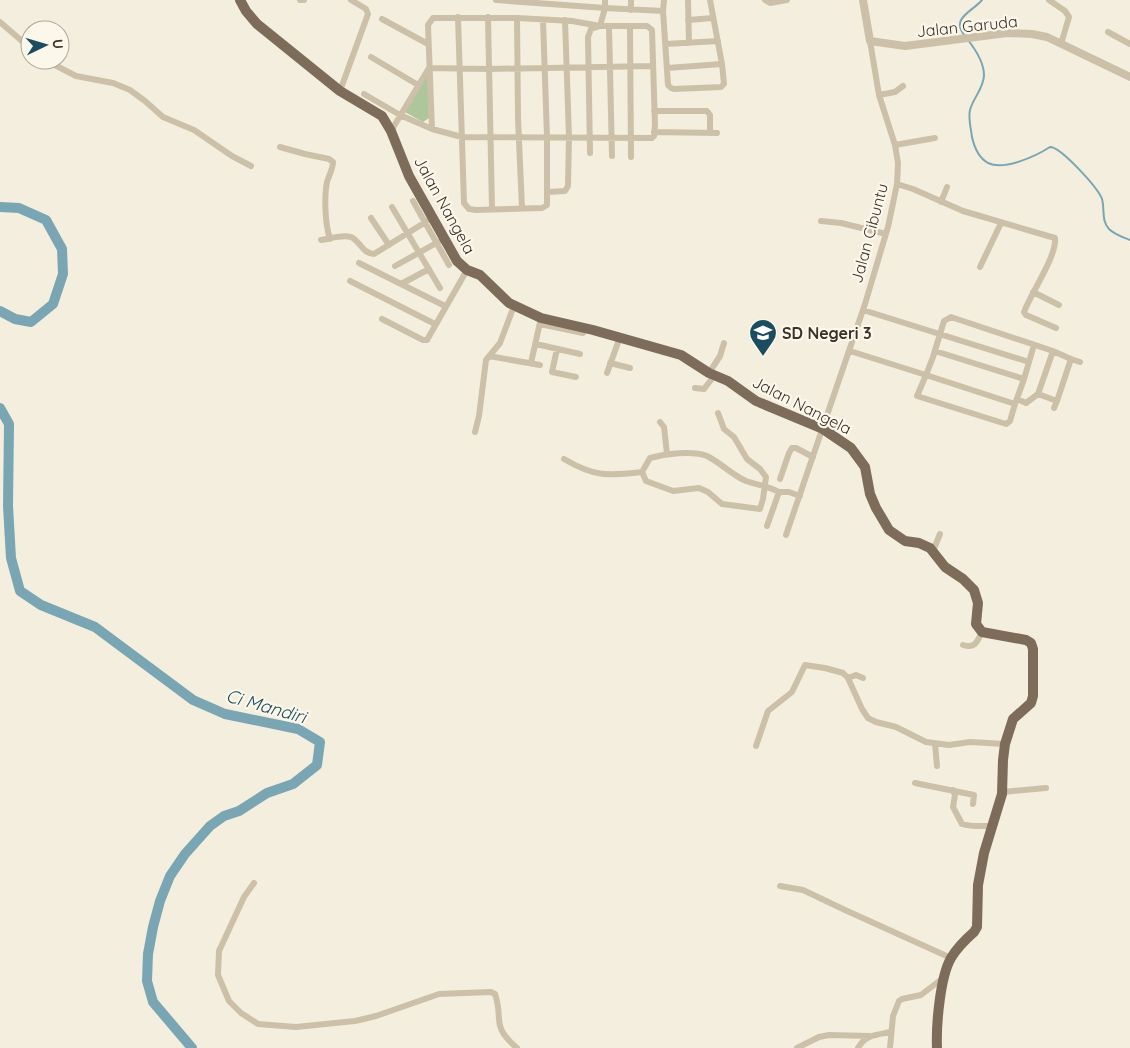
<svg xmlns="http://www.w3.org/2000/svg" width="1130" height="1048" font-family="Quicksand,sans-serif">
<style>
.green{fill:#afc59c}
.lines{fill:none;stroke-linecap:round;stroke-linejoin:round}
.stream{stroke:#7aa6b3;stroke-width:2}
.river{stroke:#7aa6b3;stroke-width:10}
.minor{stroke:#cdc0a8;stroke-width:6}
.tertiary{stroke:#cdc0a8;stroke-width:8}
.primary{stroke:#7d6c59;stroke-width:10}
.labels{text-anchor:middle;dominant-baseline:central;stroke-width:4.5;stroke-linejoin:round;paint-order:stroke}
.street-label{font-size:16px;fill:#3a3129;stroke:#fbf7eb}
.poi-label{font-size:16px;font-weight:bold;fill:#3a3129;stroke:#fbf7eb;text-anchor:start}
.water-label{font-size:18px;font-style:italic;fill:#1b4d5f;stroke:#fbf7eb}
</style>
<rect width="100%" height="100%" fill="#f4eede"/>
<!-- green -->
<path class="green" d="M426 75 428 76 429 118 423 122 405 112Z"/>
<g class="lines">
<!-- stream -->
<path class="stream" d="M965 36C950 18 972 12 982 0
M968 40C975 49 984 63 984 75 984 88 973 98 970 110 968 118 971 129 972 137 974 146 979 158 988 163 1004 171 1036 156 1050 147 1061 147 1098 188 1102 199 1105 210 1101 220 1109 229 1115 235 1123 237 1130 240"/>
<!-- river -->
<path class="river" d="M0 207 19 208 46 220 62 249 63 274 53 304 31 322 15 319 0 311
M0 408 9 424 8 506 11 558 20 591 41 605 95 627 193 700 225 714 298 729 320 742 317 765 293 784 267 793 239 811 224 816 210 826 185 854 170 876 160 901 153 927 148 954 147 981 153 1002 192 1048"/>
<!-- minor -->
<path class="minor" d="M300 0H304
M496 0 605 8 600 26 591 29 588 37 590 153
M605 0V8L663 11
M664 0 663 11 668 85 671 88 674 89 721 87 724 84 722 64 710 0
M688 0 689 43
M765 0 770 3 787 0
M1049 0 1065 11 1069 17 1061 44
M631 10V0
M458 17 464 203 469 209 476 210 542 208 547 205V137L543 20
M488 17 492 209
M517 18 518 118 522 208
M382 19 428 44
M688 20 713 18
M0 22 30 48
M630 26 631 157
M609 27 612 156
M1108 32 1130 44
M666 44 718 41
M371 57 418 85
M45 60 76 76 113 83 130 90 145 101 163 117 194 130 232 156 251 166
M667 68 722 64
M340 91 368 14 366 9 351 0
M364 94 400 115 432 129 462 137 652 138 654 136 655 125 652 30 647 26H600L572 21 517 18H433L428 25 432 129
M879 95 895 92 903 86
M654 111H707L710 115V133
M391 131 429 68 489 69 652 66
M654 132 717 133
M895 145 935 138
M280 147 305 154 329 159 333 162C333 169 329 175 327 182 324 197 325 224 330 239
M897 184 913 189 963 211 1055 238C1057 256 1031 293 1024 312L1026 315 1056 328
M548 192 565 191 568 186 569 137 565 20
M413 201 449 265
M941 202 947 187
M392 207 440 288
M371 218 389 245
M821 221 841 223 886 234
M321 240C330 239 342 234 351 237 360 241 363 254 374 254L432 218
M359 263 445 306
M395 266 440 241
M980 267 1001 223
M350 281 435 324
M401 284 429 269
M1033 292 1059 305
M863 310 1029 362
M382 319 423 340H427L467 270
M540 324 583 333
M536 344 580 354
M557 349 552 372 576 377
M850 351 926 375 933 357 944 321 951 317 1053 351 1038 394 1026 403 1017 399
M935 351 1024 379 1034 345
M1053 351 1071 359 1057 401
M489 356 540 365
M1071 359 1080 362
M531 363 541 318
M610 363 630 368
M607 373 620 337
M709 373 720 356 724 343
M695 388 704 389 714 376
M1038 394 1057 401 1054 408
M1015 404 1010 421 1006 424 917 396 926 375 1015 404 1024 379
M660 422 664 427 667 454
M475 432 479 416 486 360 500 343 514 306
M564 459C594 477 608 476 642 472
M642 472 646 481 673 491 699 488 708 492 722 504 760 509 763 499 766 477 760 469 747 459 734 437 724 429 718 413
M642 472 650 458C664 454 692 450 707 456 721 463 732 475 746 481 757 485 769 486 779 492
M780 479 789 453 792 448H796L813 457
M767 526 779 492H789L800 496
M786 535 865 304 888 227 897 184 898 163 895 145 879 95 870 41
M933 551 940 534
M963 645C975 649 977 642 982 632
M848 678 856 675 863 678
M935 744 937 766
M756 746 768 711 792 692 805 665 825 668 843 673 848 678 862 709 868 718 876 722 896 727 926 742 949 745 970 742 1005 744
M915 783 974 795 973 804
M953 790 955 795 953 807 962 824C971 827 983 826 993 826
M1003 792 1046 788
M254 883 244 897 219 951 218 975 229 1001 241 1013 258 1024 296 1027 355 1021 376 1016 439 994 491 992 495 994C504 1020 490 1025 517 1048
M780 886 803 890 845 910 951 958
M797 1048 819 1037 829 1035 870 1036
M858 1048C866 1034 877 1035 891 1032
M890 1048 893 1016 899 1001 902 999 921 995 943 978"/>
<!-- tertiary -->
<path class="tertiary" d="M863 0 870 41 905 46 1007 33 1032 34 1047 37 1130 77"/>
<!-- primary -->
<path class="primary" d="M240 0 246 11 257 24 340 91 382 116 391 131 409 176 457 261 467 270 480 275 509 303 541 318 593 330 681 355 709 373 728 381 756 401 823 429 851 448 865 467 870 494 876 508 889 530 905 541 919 543 930 548 945 567 963 579 974 590 978 603 976 624 982 632 1026 640 1031 643 1033 649V696L1031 703 1013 719 1005 744 1003 760 1002 794 984 853 978 885 977 927 974 932C966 939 957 948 951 958 940 977 936 1026 937 1048"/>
</g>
<!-- icons -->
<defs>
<symbol id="school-pin" viewBox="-11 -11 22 30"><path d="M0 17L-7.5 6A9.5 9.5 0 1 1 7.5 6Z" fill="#1b4d5f" stroke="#fbf7eb"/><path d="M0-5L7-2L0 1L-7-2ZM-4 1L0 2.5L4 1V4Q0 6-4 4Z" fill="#fff"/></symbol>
</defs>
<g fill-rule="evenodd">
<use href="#school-pin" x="747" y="317" width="32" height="43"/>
</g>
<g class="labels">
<!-- street labels -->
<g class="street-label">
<text transform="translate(967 26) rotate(-6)">Jalan Garuda</text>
<text transform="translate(445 205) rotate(61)">Jalan Nangela</text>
<text transform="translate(869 233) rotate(-75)">Jalan Cibuntu</text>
<text transform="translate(802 405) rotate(27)">Jalan Nangela</text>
</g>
<!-- poi labels -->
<g class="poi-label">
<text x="782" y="333">SD Negeri 3</text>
</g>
<!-- water labels -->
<g class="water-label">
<text transform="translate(266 706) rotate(16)">Ci Mandiri</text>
</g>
</g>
<!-- north arrow -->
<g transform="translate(45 45) rotate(85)"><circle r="24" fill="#fbf7eb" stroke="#aea89d"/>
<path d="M0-4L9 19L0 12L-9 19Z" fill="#1b4d5f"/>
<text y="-8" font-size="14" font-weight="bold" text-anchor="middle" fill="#3a3129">U</text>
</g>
</svg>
